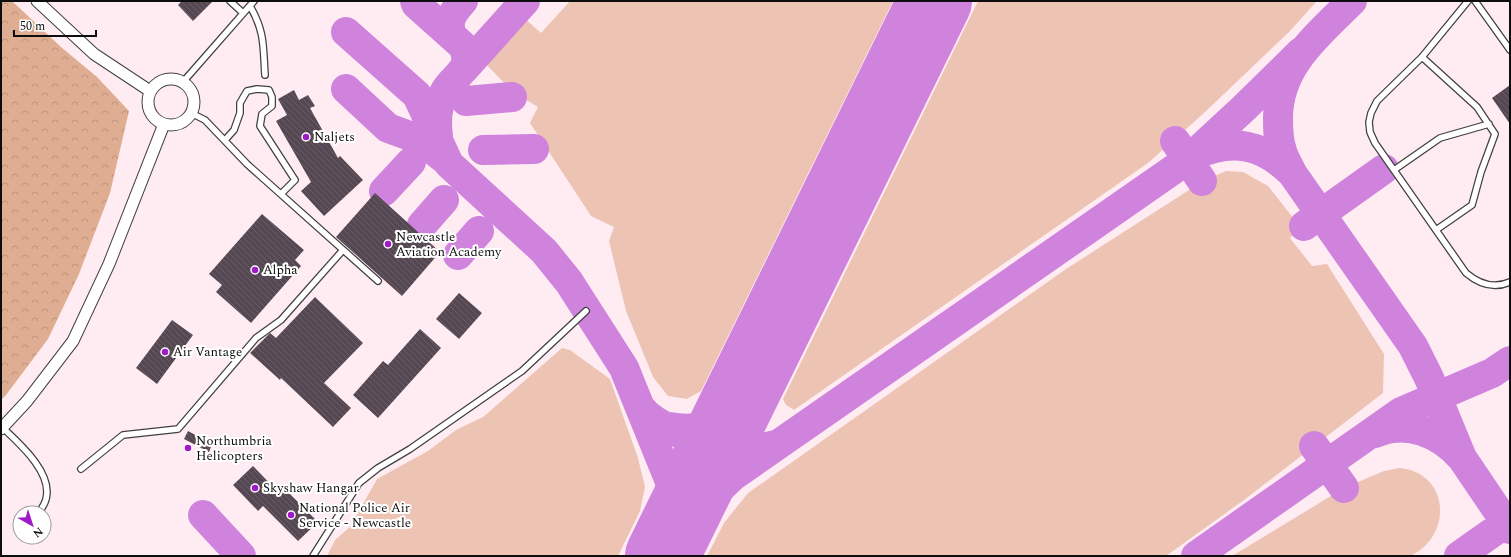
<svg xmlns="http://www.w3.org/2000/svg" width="1511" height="557" font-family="Spectral,serif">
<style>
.green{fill:#edc4b3}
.forest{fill:url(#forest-crowns)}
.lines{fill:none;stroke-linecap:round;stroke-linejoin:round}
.taxiway{stroke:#d083dd;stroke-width:30}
.runway{stroke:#d083dd;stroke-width:74}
.building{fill:url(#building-back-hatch)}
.lane-casing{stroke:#404040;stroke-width:8}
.street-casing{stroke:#404040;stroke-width:13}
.lane{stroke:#fff;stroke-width:5.5}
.street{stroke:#fff;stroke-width:11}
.poi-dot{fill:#a01ac7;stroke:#fff;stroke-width:1.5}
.labels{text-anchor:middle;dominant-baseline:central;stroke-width:4;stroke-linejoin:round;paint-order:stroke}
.poi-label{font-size:13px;fill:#0d0d0d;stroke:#fff;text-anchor:start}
</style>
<defs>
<pattern id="forest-crowns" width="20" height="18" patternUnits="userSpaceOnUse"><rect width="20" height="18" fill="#dfad91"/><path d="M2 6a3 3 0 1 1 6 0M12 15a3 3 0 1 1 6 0" fill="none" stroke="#be947c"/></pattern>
<pattern id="building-back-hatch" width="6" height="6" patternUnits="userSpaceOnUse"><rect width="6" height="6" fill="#564853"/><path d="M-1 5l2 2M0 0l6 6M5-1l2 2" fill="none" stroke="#695e67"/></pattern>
</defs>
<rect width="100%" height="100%" fill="#ffecf3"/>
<!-- green -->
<path class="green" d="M570 1H893L701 391 687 399 668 396 653 377 626 311 609 241 614 227 591 216 530 123 538 107 513 92 483 61 523 17 541 33Z
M978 1H1317L1289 32 1204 113 1148 163 794 410 786 405 783 399Z
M1226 171 1243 172 1268 186 1301 228 1290 238 1312 266 1327 264 1384 354 1383 393 1244 500 1166 556H707L724 523 748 493 1066 269 1203 181Z
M562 348 570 350 610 379 638 458 645 487 640 511 618 556H327L335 540 350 527 377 479 428 451 456 430 483 417Z
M1399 468C1440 471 1453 516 1426 545 1422 549 1416 553 1411 556H1232L1344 488 1384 471Z"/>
<!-- forest -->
<path class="forest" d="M1 1H12L61 47 97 77 129 111 110 193 79 274 48 339 6 395 1 400Z"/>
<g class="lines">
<!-- taxiway -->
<path class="taxiway" d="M415 1 416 4 463 46C474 70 455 74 445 91 437 104 436 121 438 136
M1352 1C1318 35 1278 66 1278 118 1278 129 1278 140 1282 151 1284 159 1289 166 1292 173L1413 346 1429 378 1462 458 1510 529
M346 32 417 95 449 164 544 251 569 282 624 368 669 479 681 518
M453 37C445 22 453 12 463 1
M463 70 525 1
M346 89 388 128 421 140 447 161
M466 101 512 97
M1175 141 1202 181
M483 150 534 149
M1195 155C1233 138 1263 144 1292 173
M384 191 411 162
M422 225 444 200
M1304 226 1384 169
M458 255 479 231
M640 407C649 419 661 425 675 431 711 449 736 454 776 445
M669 427C705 433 712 423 738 401
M1375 433C1407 419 1440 433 1462 458
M1314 446 1344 488
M203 515 241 556
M663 553 686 521 733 476 1190 158 1244 108 1301 52
M1196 556 1401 412 1492 373 1510 361
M1459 556 1510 520"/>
<!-- runway -->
<path class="runway" d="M662 556 935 1"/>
</g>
<!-- building -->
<path class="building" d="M182 1H213L193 21 178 5Z
M1510 85V124L1492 98Z
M294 90 299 100 308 95 315 106 310 108 338 158 340 156 363 180 324 216 301 191 311 182 276 121 287 115 278 99Z
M375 193 440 252 402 296 336 237Z
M262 214 304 250 295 260 301 266 251 323 216 292 222 285 209 274Z
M459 293 482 313 459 339 436 319Z
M315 297 363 343 324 383 351 408 333 427 281 378 280 380 250 353 270 333 276 338Z
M172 320 193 335 157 384 136 368Z
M420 329 441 348 378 418 353 395 383 361 388 365Z
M188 431 212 444 209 452 184 439Z
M253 466 279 493 284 488 318 522 298 541 263 506 258 511 233 485Z"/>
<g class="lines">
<defs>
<path id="lane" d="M230 1 243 13
M1468 1 1422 57 1377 101 1371 113 1369 122 1370 132 1375 143 1466 273C1479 284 1494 289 1510 282
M1475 1 1510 50
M250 6C265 32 263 46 265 75
M1422 57 1477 107 1495 134 1481 172 1472 205 1436 230
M183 82 254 1
M191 113 205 120 247 164 378 281
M225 140 234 130 240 113V103L247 91 257 89 269 90 272 97V106L262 114 260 126 295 180 281 194
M1394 170 1440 138 1489 124
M3 428C20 444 53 473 46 499 45 504 41 509 39 513
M81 469 123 435 178 429 256 338 281 320 343 250
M313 556 359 483 378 468 410 449 522 371 586 311"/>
<path id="street" d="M37 1 94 54 150 91
M148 102a23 23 0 1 1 46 0a23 23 0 1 1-46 0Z
M1 429 27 401 73 341 109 264 164 124"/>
</defs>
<!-- lane casing -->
<use href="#lane" class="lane-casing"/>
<!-- street casing -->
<use href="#street" class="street-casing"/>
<!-- lane -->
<use href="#lane" class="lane"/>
<!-- street -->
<use href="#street" class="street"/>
</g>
<!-- markers -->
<g class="poi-dot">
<circle cx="306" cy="137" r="4"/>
<circle cx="388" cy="244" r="4"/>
<circle cx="255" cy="270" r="4"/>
<circle cx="165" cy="352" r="4"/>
<circle cx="188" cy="448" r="4"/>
<circle cx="255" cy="488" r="4"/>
<circle cx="291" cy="515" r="4"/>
</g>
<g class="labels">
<!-- poi labels -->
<g class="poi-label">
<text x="314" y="137">Naljets</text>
<text x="396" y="237">Newcastle<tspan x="396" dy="15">Aviation Academy</tspan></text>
<text x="263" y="270">Alpha</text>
<text x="173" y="352">Air Vantage</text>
<text x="196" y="441">Northumbria<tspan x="196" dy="15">Helicopters</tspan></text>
<text x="263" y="488">Skyshaw Hangar</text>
<text x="299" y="508">National Police Air<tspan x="299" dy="15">Service - Newcastle</tspan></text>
</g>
</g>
<!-- border -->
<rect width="1511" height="557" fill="none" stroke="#0d0d0d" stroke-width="4"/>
<!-- north arrow -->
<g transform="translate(32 525) rotate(141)"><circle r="19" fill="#ffffff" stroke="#9e9e9e"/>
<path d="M0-3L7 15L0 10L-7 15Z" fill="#a01ac7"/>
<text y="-6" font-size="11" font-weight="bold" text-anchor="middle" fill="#0d0d0d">N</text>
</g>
<!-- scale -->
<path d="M14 30v6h82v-6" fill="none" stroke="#0d0d0d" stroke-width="2"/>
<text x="20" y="30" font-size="12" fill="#0d0d0d" stroke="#ffffff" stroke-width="3" paint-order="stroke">50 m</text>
</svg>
